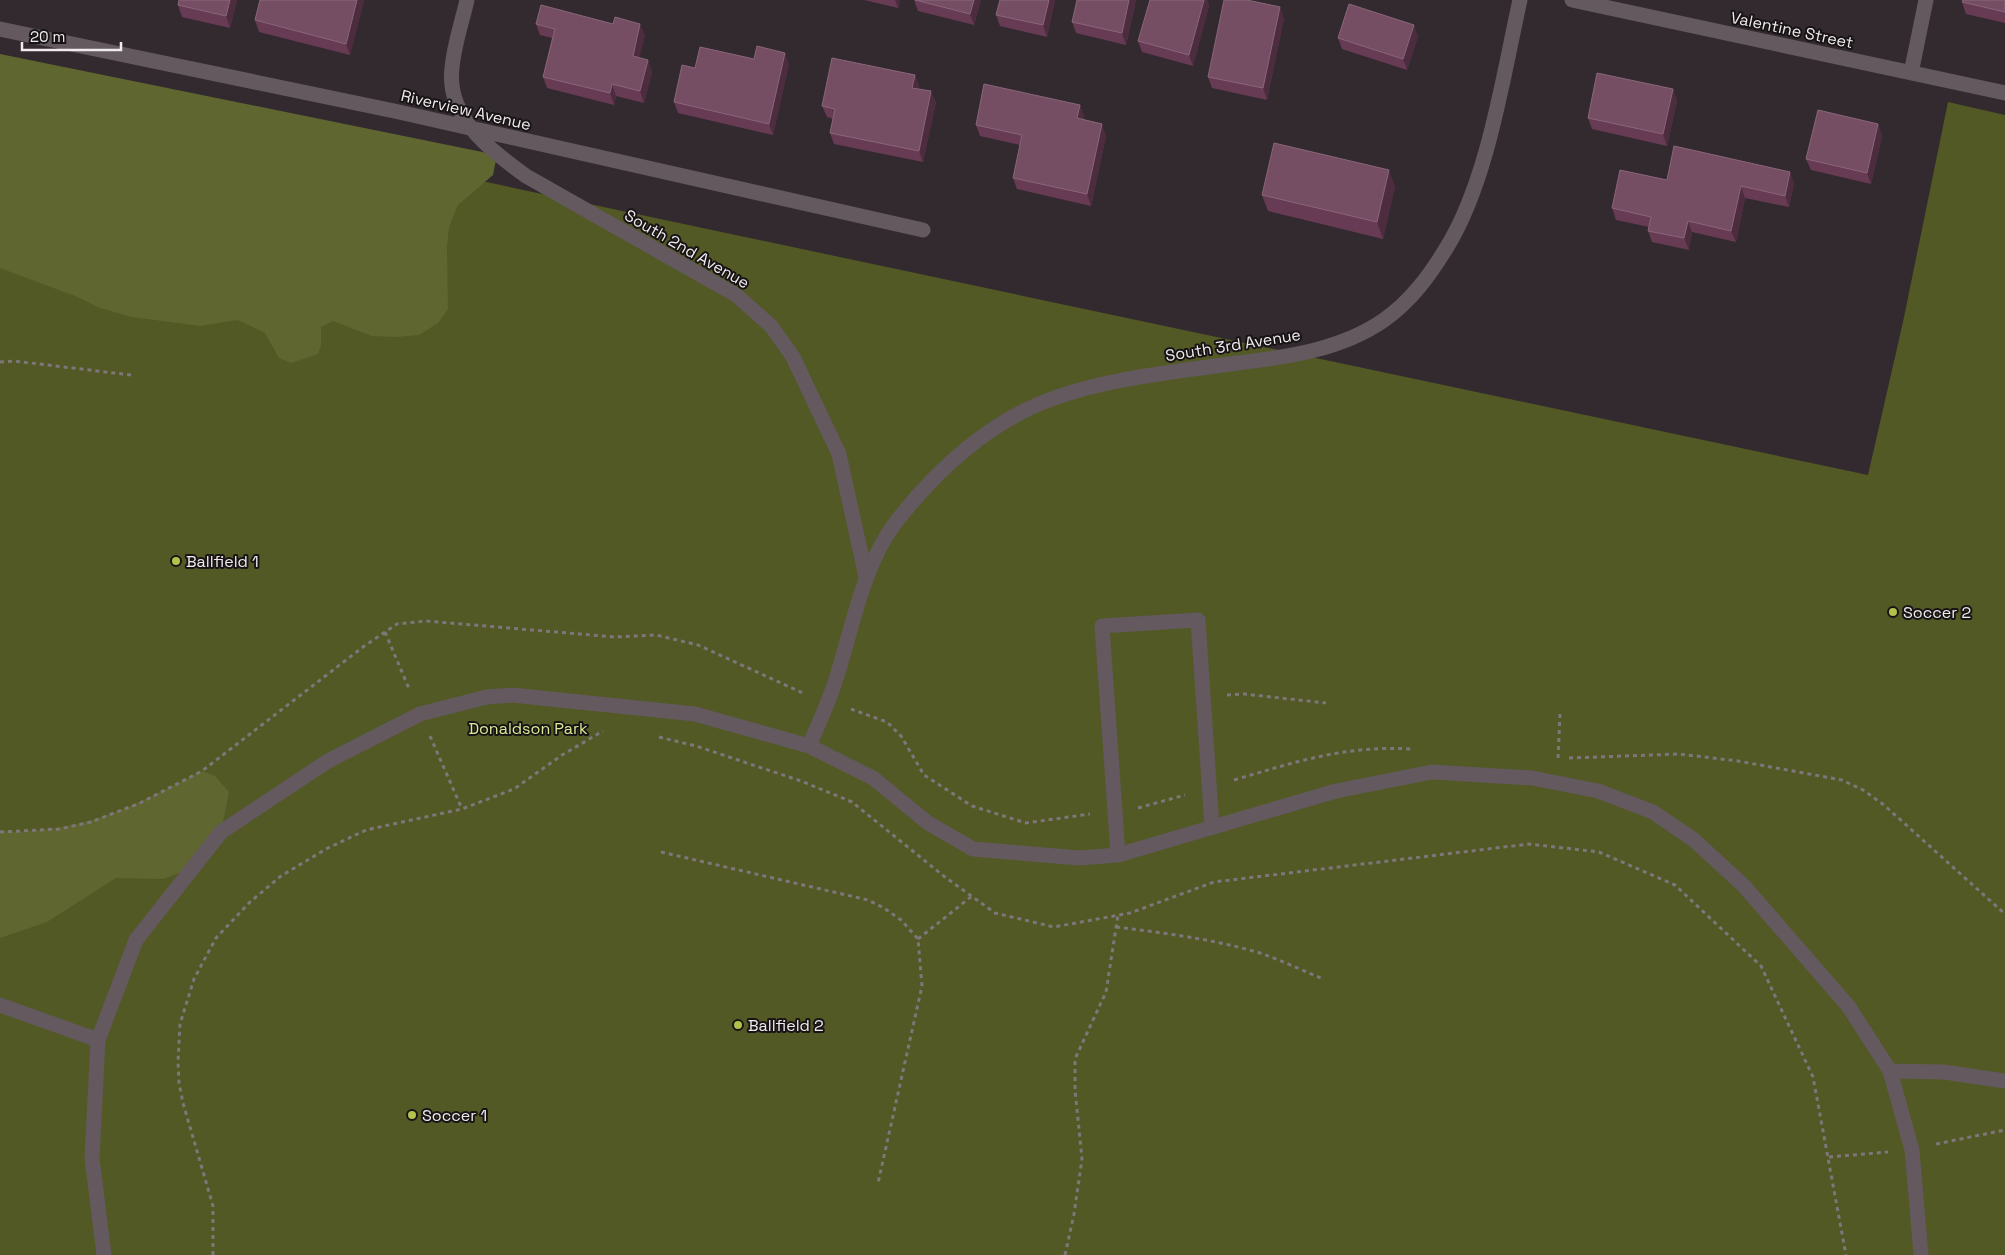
<svg xmlns="http://www.w3.org/2000/svg" width="2005" height="1255" font-family="'Space Grotesk',sans-serif">
<style>
.green{fill:#525924}
.forest{fill:#5f6630}
.lines{fill:none;stroke-linecap:round;stroke-linejoin:round}
.path{stroke:#7e767a;stroke-width:3;stroke-dasharray:4 4;stroke-linecap:butt}
.minor{stroke:#63595e;stroke-width:15}
.wall{fill:#673b54}
.shaded-wall{fill:#4c2c3e}
.building{fill:#764e64;stroke:#89667a}
.poi-dot{fill:#b3c24b;stroke:#181416;stroke-width:2}
.labels{text-anchor:middle;dominant-baseline:central;stroke-width:4;stroke-linejoin:round;paint-order:stroke}
.street-label{font-size:16px;fill:#f0eaed;stroke:#181416}
.poi-label{font-size:16px;fill:#f0eaed;stroke:#181416;text-anchor:start}
.park-label{font-size:16px;fill:#dce995;stroke:#181416}
</style>
<rect width="100%" height="100%" fill="#332a2f"/>
<!-- green -->
<path class="green" d="M0 79 1868 475 1903 322 1948 102 2005 115V1255H0Z"/>
<!-- forest -->
<path class="forest" d="M0 54 497 155 493 175 458 205 449 227 447 247 448 309 438 323 419 335 396 337 372 336 333 321 321 327V345L318 354 291 363 279 358 265 333 238 320 200 326 132 317 100 308 75 296 0 268Z
M202 771 215 776 229 792 221 832 193 868 163 879 116 878 47 922 0 938V830C13 833 25 831 38 830 98 826 149 798 202 771Z"/>
<g class="lines">
<!-- path -->
<path class="path" d="M0 362 14 361 131 375
M385 632 410 691
M1227 695 1244 694 1326 703
M851 709 887 722 901 736 924 775 972 806 1026 823 1090 814
M430 736 462 809
M659 737 696 746 801 781 852 802 945 877 995 913 1054 927 1130 913 1214 882 1529 844 1599 852 1675 885 1761 966 1813 1077 1846 1255
M1558 758 1560 714
M1569 758 1679 754 1738 761 1842 780 1863 790 1884 805 2005 914
M1234 780C1295 762 1346 745 1411 749
M1138 808 1185 795
M0 832 59 829 91 822 140 803 202 771 363 647 397 624 426 621 615 637 656 635 698 645 805 694
M661 852 868 900 884 908 901 920 918 939 922 986 878 1183
M1116 927C1164 933 1213 939 1260 953 1281 960 1301 970 1321 978
M918 939 972 896
M1936 1144 2005 1130
M1829 1157 1888 1152
M213 1255V1206L183 1103 179 1083 178 1062 180 1024 194 979 216 938 250 902 281 876 326 849 366 830 462 809 514 789 562 755 603 731
M1065 1255 1074 1214 1082 1159 1075 1090V1059L1106 992 1118 915"/>
<!-- minor -->
<path class="minor" d="M467 0C462 22 454 45 452 68 446 118 491 150 526 176L736 295 771 326 793 357 839 454 866 577
M1572 0 2005 93
M0 29 399 112 923 230
M1911 73 1926 0
M809 746C818 725 828 704 835 682 852 631 862 566 896 522 937 469 992 419 1057 397 1115 377 1176 372 1237 363 1287 357 1341 350 1384 320 1411 301 1430 275 1447 247 1488 180 1503 76 1520 0
M1118 855 1102 626 1198 620 1212 827
M0 1005 98 1040
M1890 1071 1944 1072 2005 1081
M104 1255 92 1158 98 1040 136 940 221 832 328 761 420 714 487 697 512 695 695 714 809 746 873 778 928 823 973 849 1079 858 1118 855 1336 791 1432 772 1532 778 1598 791 1653 812 1694 840 1744 886 1849 1007 1890 1071 1912 1150 1921 1255"/>
</g>
<!-- wall -->
<path class="wall" d="M179 0H237L230 28 182 17 178 5Z
M260 0H364L350 55 259 32 255 20Z
M864 0H900L898 8Z
M914 0H981L974 25 918 11Z
M1055 0 1047 37 1000 26 996 15Z
M1136 0 1126 45 1076 33 1072 22Z
M1150 0H1207L1209 6 1193 66 1142 52 1138 41Z
M2005 0V23L1966 14 1962 2Z
M1284 18 1267 100 1212 88 1208 77Z
M536 24 645 35 639 58 648 60 652 72 644 103 616 96 614 105 547 88 543 77 552 38 540 35Z
M1418 36 1407 70 1342 49 1338 38Z
M754 59 789 64 773 135 678 113 674 102 695 68Z
M915 75 919 86V89L936 102 923 162 834 144 830 133 833 119 827 117 822 106Z
M1673 89 1677 101 1667 146 1592 129 1588 118Z
M1080 105 1084 116 1083 120 1106 136 1091 206 1017 189 1013 178 1020 145 980 136 976 125Z
M1878 124 1882 136 1871 184 1811 170 1806 159Z
M1667 180 1794 183 1789 207 1745 198 1736 242 1692 232 1689 250 1652 242 1648 231 1649 227 1616 220 1612 208Z
M1395 186 1383 239 1268 211 1262 195Z"/>
<!-- shaded-wall -->
<path class="shaded-wall" d="M230 0H237L230 28 226 16Z
M357 0H364L350 55 346 44Z
M895 0H900L898 8Z
M974 0H981L974 25 970 14Z
M1049 0H1055L1047 37 1043 25Z
M1129 0H1136L1126 45 1122 33Z
M1204 0H1207L1209 6 1193 66 1189 55Z
M1280 7 1284 18 1267 100 1263 88Z
M640 24 645 35 637 68 633 56Z
M1414 25 1418 36 1407 70 1403 59Z
M785 53 789 64 773 135 769 124Z
M648 60 652 72 644 103 640 91Z
M915 75 919 86 916 99 912 88Z
M612 84 616 96 614 105 610 93Z
M1673 89 1677 101 1667 146 1663 134Z
M931 91 936 102 923 162 919 151Z
M1080 105 1084 116 1081 130 1077 118Z
M1102 124 1106 136 1091 206 1087 194Z
M1878 124 1882 136 1871 184 1867 173Z
M1389 170 1395 186 1383 239 1377 222Z
M1790 172 1794 183 1789 207 1785 196Z
M1741 186 1745 198 1736 242 1731 231Z
M1688 221 1692 232 1689 250 1684 238Z"/>
<!-- building -->
<path class="building" d="M179 0H230L226 16 178 5Z
M260 0H357L346 44 255 20Z
M915 0H974L970 14Z
M1000 0H1049L1043 25 996 15Z
M1077 0H1129L1122 33 1072 22Z
M1150 0H1204L1189 55 1138 41Z
M1224 0H1247L1280 7 1263 88 1208 77Z
M1963 0H2005V12L1962 2Z
M1349 4 1414 25 1403 59 1338 38Z
M541 5 613 24 615 17 640 24 633 56 648 60 640 91 612 84 610 93 543 77 555 29 536 24Z
M757 46 785 53 769 124 674 102 682 65 695 68 700 47 754 59Z
M832 58 915 75 912 88 931 91 919 151 830 133 835 109 822 106Z
M1597 73 1673 89 1663 134 1588 118Z
M984 84 1080 105 1077 118 1102 124 1087 194 1013 178 1022 135 976 125Z
M1818 110 1878 124 1867 173 1806 159Z
M1274 143 1389 170 1377 222 1262 195Z
M1674 146 1790 172 1785 196 1741 186 1731 231 1688 221 1684 238 1648 231 1651 217 1612 208 1620 170 1667 180Z"/>
<!-- markers -->
<g class="poi-dot">
<circle cx="176" cy="561" r="5"/>
<circle cx="1893" cy="612" r="5"/>
<circle cx="738" cy="1025" r="5"/>
<circle cx="412" cy="1115" r="5"/>
</g>
<g class="labels">
<!-- street labels -->
<g class="street-label">
<text transform="translate(1792 30) rotate(12)">Valentine Street</text>
<text transform="translate(466 110) rotate(13)">Riverview Avenue</text>
<text transform="translate(687 249) rotate(30)">South 2nd Avenue</text>
<text transform="translate(1233 345) rotate(-9)">South 3rd Avenue</text>
</g>
<!-- poi labels -->
<g class="poi-label">
<text x="186" y="561">Ballfield 1</text>
<text x="1903" y="612">Soccer 2</text>
<text x="748" y="1025">Ballfield 2</text>
<text x="422" y="1115">Soccer 1</text>
</g>
<!-- park labels -->
<g class="park-label">
<text x="528" y="728">Donaldson Park</text>
</g>
</g>
<!-- scale -->
<path d="M22 42v8h99v-8" fill="none" stroke="#f0eaed" stroke-width="2.5"/>
<text x="30" y="42" font-size="15" fill="#f0eaed" stroke="#181416" stroke-width="4" paint-order="stroke">20 m</text>
</svg>
